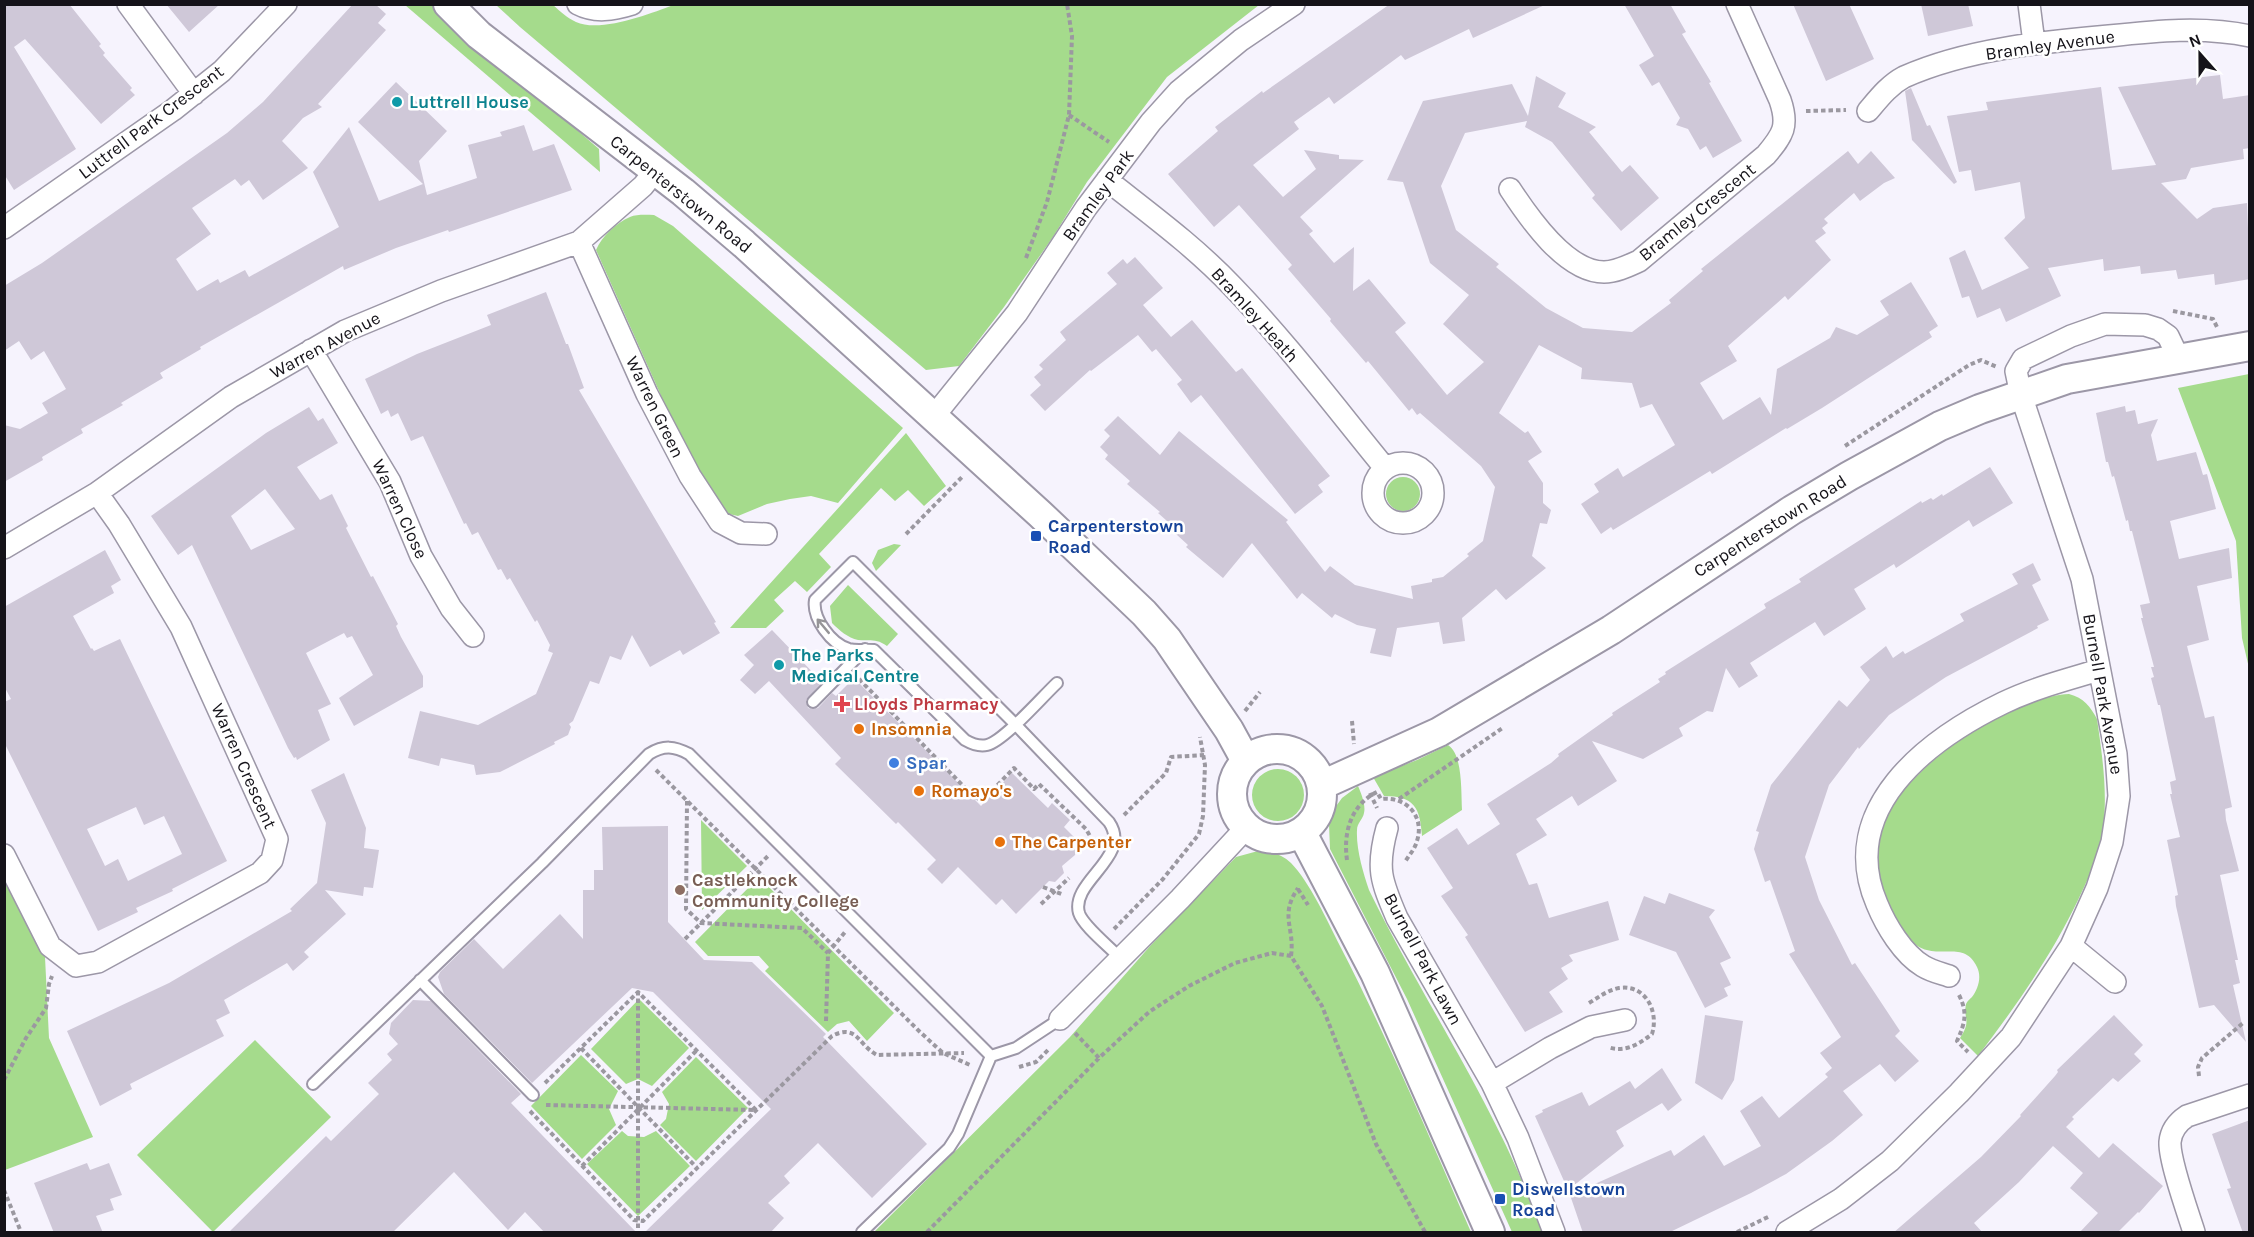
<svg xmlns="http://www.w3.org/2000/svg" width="2254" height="1237" font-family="Karla,sans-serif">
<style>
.green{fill:#a5db8c}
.building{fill:#cfc8d8;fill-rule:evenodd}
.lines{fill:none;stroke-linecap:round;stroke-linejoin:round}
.lane-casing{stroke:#9c97a7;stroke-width:14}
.street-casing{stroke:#9c97a7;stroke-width:24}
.secondary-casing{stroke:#9c97a7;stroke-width:32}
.path{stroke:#9b98a0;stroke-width:4;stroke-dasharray:4.5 3;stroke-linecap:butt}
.lane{stroke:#fff;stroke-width:10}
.street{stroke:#fff;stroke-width:21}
.secondary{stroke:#fff;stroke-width:28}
.oneway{stroke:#969598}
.culture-dot{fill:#0f9aa8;stroke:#fff;stroke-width:2}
.transit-dot{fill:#1a4fb4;stroke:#fff;stroke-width:2}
.health-dot{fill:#e0444e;stroke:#fff;stroke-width:2}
.food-dot{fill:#e8710a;stroke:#fff;stroke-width:2}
.shop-dot{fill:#3f7fe0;stroke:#fff;stroke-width:2}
.education-dot{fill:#8d6e63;stroke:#fff;stroke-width:2}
.labels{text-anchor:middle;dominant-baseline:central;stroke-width:5;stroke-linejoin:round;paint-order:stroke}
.street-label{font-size:18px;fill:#151319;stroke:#fff}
.culture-label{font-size:18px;font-weight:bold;fill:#0d838f;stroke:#fff;text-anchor:start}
.transit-label{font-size:18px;font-weight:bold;fill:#164399;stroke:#fff;text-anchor:start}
.health-label{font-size:18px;font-weight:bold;fill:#be3a42;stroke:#fff;text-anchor:start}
.food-label{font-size:18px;font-weight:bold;fill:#c56008;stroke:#fff;text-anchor:start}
.shop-label{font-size:18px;font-weight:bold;fill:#366cbe;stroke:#fff;text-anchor:start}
.education-label{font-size:18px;font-weight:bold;fill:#785e54;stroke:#fff;text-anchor:start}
</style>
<rect width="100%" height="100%" fill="#f6f3fd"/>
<!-- green -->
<path class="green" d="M405 5H432L599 149 600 172Z
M673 5V4L1259 5 1167 77 1087 182 1053 237 1004 307 959 366 926 370 520 27 496 5H553C560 11 567 18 576 22 600 33 650 14 673 5Z
M654 215 673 226 903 428 838 503 811 496 790 499 767 504 738 516 729 514 723 508 692 460 671 418 596 250C602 236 616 223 630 217 637 214 647 215 654 215Z
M2249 374H2250L2249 668 2242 638 2236 541 2178 388Z
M906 433 946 486 924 506 908 490 895 501 881 488 819 554 831 567 807 592 795 581 774 600 784 611 766 628H730Z
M1386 494a17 17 0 1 1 34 0a17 17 0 1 1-34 0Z
M894 544 901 545 876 571 872 563 878 550Z
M848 585 898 634 887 646C876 638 870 641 858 640 848 638 839 630 832 623L830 606Z
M2069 694C2084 698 2090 706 2097 719 2103 760 2109 802 2101 843 2097 862 2087 880 2079 898 2052 955 2016 1006 1978 1056L1960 1038C1972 1020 1963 1019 1966 1004 1967 1001 1970 999 1972 997 1978 989 1982 977 1977 967 1962 934 1929 970 1905 933 1888 908 1874 879 1876 848 1881 780 2006 697 2069 694Z
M1448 745C1463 754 1461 793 1462 810L1422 836C1420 807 1414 796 1384 796L1373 777 1417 760Z
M1252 795a26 26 0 1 1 52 0a26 26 0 1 1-52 0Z
M1358 786C1361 793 1366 805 1364 813 1363 819 1357 823 1357 830 1356 849 1363 872 1369 890 1425 1005 1500 1111 1542 1232H1512L1407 999 1330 849 1329 824 1334 809 1342 798Z
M701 820 747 866 702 910Z
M1258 851C1270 851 1282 854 1291 863 1309 881 1328 922 1340 946 1388 1039 1429 1136 1471 1232H874L1070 1037 1151 945 1236 857Z
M759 877 894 1013 867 1041 849 1021 837 1024 828 1032 765 971 769 967 759 956H708L695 942Z
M4 879 45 957 49 1038 93 1137 5 1170Z
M639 999 689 1048 652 1086 638 1079 626 1084 591 1049Z
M255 1040 331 1117 213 1232 137 1155Z
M581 1055 618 1091 609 1109 616 1125 582 1159 531 1106Z
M696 1057 748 1108 696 1161 660 1125 666 1119 669 1104 662 1092Z
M622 1131 628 1136 644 1137 656 1131 690 1166 638 1216 587 1164Z"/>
<!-- building -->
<path class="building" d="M4 4H69L101 44 99 46 105 53 103 55 132 88 130 90 135 95 101 124 25 39 14 47 76 149 14 190 4 174Z
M166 4H220L189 32Z
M353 4H375L386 14 378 23 386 30 318 104 322 107 303 118 282 141 308 168 263 200 249 180 241 186 235 179 192 208 211 234 176 259 197 291 218 279 220 283 245 270 249 277 339 227 313 172 349 127 379 201 423 184 358 122 396 82 447 131 419 161 427 195 477 178 468 145 502 136 500 132 524 125 533 151 554 144 572 190 449 232 448 230 396 248 344 270 343 266 200 347 201 349 160 373 163 378 121 403 123 405 81 429 83 433 42 457 43 460 4 482V425L20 429 48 413 42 403 66 389 44 351 31 360 19 341 4 351V286L42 263 227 133 263 102Z
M1390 4H1547L1473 38 1469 29 1405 60 1401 55 1334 104 1329 97 1294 122 1299 129 1253 165 1283 197 1316 169 1304 150 1339 155V159L1364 160 1300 217 1313 231 1309 234 1334 263 1354 247 1353 291 1369 279 1406 323 1395 332 1447 395 1484 362 1443 324 1469 295 1430 263 1403 182 1387 180 1423 101 1512 84 1528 116 1536 76 1566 93 1558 107 1596 127 1589 132 1622 172 1630 165 1659 198 1621 231 1592 198 1595 195 1552 142 1525 127 1527 121 1465 133 1441 186 1456 230 1499 264 1496 267 1546 308 1583 328 1632 332 1671 303 1669 300 1703 271 1701 269 1848 151 1858 164 1871 151 1895 178 1884 183 1860 201 1854 193 1824 219 1828 223 1822 228 1826 233 1815 241 1831 260 1788 300 1785 296 1728 346 1737 361 1700 383 1723 420 1760 397 1771 415 1777 369 1830 338 1836 327 1857 335 1889 315 1880 301 1911 282 1938 326 1929 332 1932 337 1822 408 1787 429 1786 428 1712 474 1710 471 1613 530 1611 527 1601 534 1581 504 1599 492 1594 484 1618 468 1623 477 1675 445 1652 404 1640 408 1632 383 1581 379 1582 368 1539 345 1499 413 1525 433 1528 431 1542 452 1528 461 1543 483V503L1551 510 1547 524 1540 523 1532 556 1546 568 1506 600 1496 589 1462 618 1465 641 1443 644 1439 622 1397 628 1391 657 1370 653 1376 629 1357 625 1335 614 1332 618 1302 593 1297 599 1252 543 1223 578 1186 547 1188 545 1165 524 1167 521 1158 513 1160 512 1127 484 1130 481 1105 459 1108 455 1100 447 1110 436 1104 430 1118 416 1160 455 1179 431 1288 520 1286 522 1325 572 1330 566 1355 585 1413 599 1411 586 1432 582V579L1443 577 1469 556 1467 554 1483 541 1495 487 1481 466 1420 413 1417 415 1412 408 1409 411 1368 361 1366 363 1330 321 1331 319 1288 269 1292 265 1239 205 1214 227 1168 174 1218 131 1215 127 1262 91 1263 93Z
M1624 4H1670L1686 32 1682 34 1711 82 1709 83 1742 141 1713 158 1706 146 1700 150 1688 129 1676 125 1680 118 1659 82 1652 86 1639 65 1654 56Z
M1793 4H1849L1874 59 1826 81Z
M1921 4H1968L1973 26 1928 36Z
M2220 75 2223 99 2250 95V148L2243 149 2244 159 2191 168 2186 179 2161 183 2197 219 2213 208 2247 203 2250 279 2215 285 2214 274 2178 279 2176 270 2141 274 2140 266 2104 271 2103 259 2048 268 2061 296 2006 322 2000 308 1977 318 1969 296 1962 298 1949 258 1965 250 1982 290 2029 268 2004 238 2025 218 2020 182 1975 191 1971 170 1959 172 1947 116 1988 110 1986 102 2101 87 2112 170 2156 165 2118 87Z
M1911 88 1927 126 1930 125 1957 182 1954 184 1912 140 1905 91Z
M1135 257 1163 288 1143 305 1171 337 1192 320 1236 372 1242 368 1330 476 1318 485 1323 492 1295 514 1201 395 1191 403 1177 384 1182 380 1156 349 1152 352 1138 335 1091 371 1090 370 1045 411 1030 395 1041 385 1034 377 1043 369 1039 365 1066 340 1060 332 1117 284 1107 273 1123 259 1127 264Z
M546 292 566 344H568L584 388 579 390 716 622 714 623 720 633 683 655 680 650 650 667 632 635 621 660 610 656 599 684 590 681 573 721 569 724 571 727 568 735 554 742 555 744 500 772 476 775 474 765 441 758 439 766 408 758 420 711 478 725 536 694 553 653 548 651 550 645 537 620 535 622 510 578 507 580 501 569 498 570 478 532 472 535 466 523 464 524 423 436 411 441 398 413 391 417 388 410 381 414 365 379 417 354 491 325 487 315Z
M2125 406 2126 412 2135 410 2138 424 2158 419 2151 435 2157 461 2196 452 2203 475 2207 474 2216 509 2170 521 2179 559 2229 548 2232 578 2197 586 2209 640 2187 646 2205 718 2214 716 2232 807 2225 809 2226 820 2239 871 2220 875 2238 960H2235L2240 983 2233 985 2246 1042 2214 1005 2199 1008 2176 906 2175 896 2178 895 2167 840 2180 837 2170 794H2172L2170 782 2176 780 2160 705H2158L2151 678 2154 677 2151 667H2154L2141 618H2143L2140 605 2150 603 2132 531H2130L2128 520 2126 521 2114 476 2112 477 2108 462H2106L2096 413Z
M309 407 318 421 323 418 338 443 297 467 320 500 332 494 348 526 346 528 371 577 373 576 398 624 396 626 401 637 423 676V687L354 726 339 698 373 675 352 636 347 638 344 633 306 653 331 704 318 710 330 740 297 760 296 757 294 758 288 748 192 545 178 555 151 516 266 433ZM265 489 295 529 251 550 231 516Z
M1990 467 2013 503 1973 527 1969 520 1896 568 1894 564 1854 589 1866 609 1824 636 1815 622 1750 663 1758 676 1739 688 1726 668 1713 712 1707 711 1679 728 1683 736 1643 759 1592 741 1617 781 1578 806 1572 796 1536 819 1547 835 1516 854 1529 885 1537 883 1549 918 1608 901 1619 940 1569 955 1573 961 1561 968 1568 979 1549 992 1563 1012 1525 1032 1465 937 1468 935 1441 896 1453 888 1427 848 1457 828 1468 845 1500 824 1487 804 1551 763 1559 756 1558 754 1613 715 1612 713 1660 682 1658 679 1666 674 1665 672 1766 608 1764 604 1801 582 1799 579 1921 501 1922 503 1931 498 1933 500 1942 494 1943 496Z
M105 550 121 580 111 586 114 593 73 616 91 649 92 648 94 651 120 639 227 861 172 889 173 891 136 908 138 912 98 931 4 742V702L11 699 4 686V607ZM136 807 144 825 164 816 182 854 128 881 118 859 105 866 87 829Z
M2033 563 2041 580 2032 585 2049 620 2037 626 2038 628 1946 677 1889 715 1859 749 1858 747 1829 785 1805 857 1819 900 1852 965 1855 963 1900 1031 1895 1036 1919 1061 1895 1082 1880 1064 1843 1091 1863 1115 1832 1141 1786 1174 1751 1193 1668 1233H1583L1570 1195 1671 1150 1674 1156 1704 1135 1724 1166 1761 1146 1740 1111 1762 1096 1779 1118 1828 1077 1825 1074 1832 1068 1820 1053 1841 1037 1789 954 1795 951 1770 880 1765 882 1754 849 1759 832 1756 831 1771 785 1839 700 1847 707 1870 680 1860 667 1886 646 1893 658 1903 651 1905 654 1964 621 1960 614 2018 584 2012 574Z
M772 630 822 682 806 700 808 708 812 709 818 708 832 693 836 696 854 678 981 806 1012 773 1048 808 1052 803 1070 820 1064 827 1077 840 1075 855 1062 866 1064 873 1055 882 1049 881 1016 914 1002 899 996 905 958 867 942 884 927 869 936 860 898 822 896 824 835 764 841 758 769 681 755 694 740 680 754 665 744 655Z
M344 773 366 828 364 848 379 850 373 888 364 887 363 896 325 890 346 914 304 952 309 957 293 971 287 963 224 1000 230 1013 216 1020 224 1036 130 1084 132 1089 100 1106 67 1031 169 983 292 911 290 909 317 883 326 823 311 790Z
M668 826V922L704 960 752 962 826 1034 823 1037 927 1144 872 1198 818 1143 784 1176 790 1183 768 1203 784 1218 770 1233H644L771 1109 653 992 632 988 532 1083 444 994 438 977 440 972 474 939 503 969 560 914 583 939V890H594V870H603L602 827Z
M1669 893 1715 910 1709 917 1731 958 1720 963 1731 985 1724 988 1728 996 1705 1008 1676 952 1629 935 1644 896 1665 904Z
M413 1000 431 1001 521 1094 511 1103 637 1233H545L525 1212 508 1230 454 1172 392 1233H228L326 1136 331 1141 379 1094 368 1083 392 1060 387 1054 398 1044 389 1034 391 1023Z
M1705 1015 1743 1021 1734 1080 1722 1100 1695 1083Z
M2114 1015 2143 1045 2134 1054 2141 1061 2118 1082 2113 1078 2072 1117 2074 1119 2066 1127 2099 1158 2113 1143 2163 1186 2139 1213 2138 1212 2117 1233H2079L2098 1213 2070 1188 2083 1173 2053 1146 2019 1182 1974 1223 1983 1233H1893L1981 1157 2021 1116 2020 1115 2055 1076 2058 1072 2057 1070Z
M1662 1068 1682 1100 1668 1111 1662 1103 1616 1131 1624 1146 1568 1190 1535 1116 1543 1112 1542 1110 1582 1092 1589 1106 1630 1081 1635 1089Z
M2250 1120V1233H2243L2227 1189 2231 1188 2212 1134Z
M87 1163 90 1170 109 1163 122 1195 110 1199 114 1210 96 1216 103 1233H54L34 1183Z"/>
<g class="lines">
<defs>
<path id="lane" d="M1057 683C1042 697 1004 741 987 745 979 747 972 744 965 740L874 650C865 649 857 651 849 649 831 644 812 618 815 600L853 562 1015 724 1109 822C1133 857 1070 881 1079 913 1083 926 1110 947 1120 958
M813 702 865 649
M420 980 533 1095
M313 1084 542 863 649 754C664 745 674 746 689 754L991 1056 1016 1048 1060 1019
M862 1232 949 1148 958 1134 991 1056"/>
<path id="street" d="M128 4 194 94
M578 4C595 13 613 10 632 4
M2029 4 2034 43
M1868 111C1879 98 1889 85 1904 77 1967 49 2042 42 2109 36 2156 31 2203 26 2250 36
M1107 180C1150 214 1194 246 1232 286 1287 343 1335 407 1385 468
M1510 189C1529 218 1566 272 1604 272 1616 272 1628 266 1639 261L1766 155C1783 135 1789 126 1780 100L1737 4
M4 228 173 110 222 71 286 4
M579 242 647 394 690 476 720 522 741 533 766 534
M311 350 390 482 421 556 451 608 473 636
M934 416 1017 313 1086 208 1151 122 1179 91 1241 40 1294 4
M1373 493a30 30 0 1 1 60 0a30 30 0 1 1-60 0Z
M4 548 97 493 231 397 345 331 441 291 579 242 643 186 655 171
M1387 828C1376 868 1381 881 1397 918L1492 1083 1518 1138 1554 1232
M4 855 50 946 76 966 98 962 260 873 272 860 277 839 181 627 119 524 97 493
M2071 946 2115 982
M1949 976C1940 973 1931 971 1923 966 1903 954 1886 926 1877 904 1836 809 1927 740 2003 703 2034 688 2066 680 2099 670
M1060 1019 1180 899 1246 828
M1492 1083 1550 1048 1591 1027 1625 1020
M1787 1232 1841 1199 1890 1161 1959 1093 2011 1037 2071 946 2097 888 2112 842 2119 796 2116 754 2082 579 2021 395 2016 371 2023 359 2071 336 2105 324 2145 325 2158 329 2168 336 2179 359
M2194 1232C2188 1213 2169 1160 2170 1142 2171 1131 2178 1122 2187 1116L2250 1095"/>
<path id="secondary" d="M448 4 479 35 683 192 744 244 1040 514 1144 613 1167 639 1229 730 1246 761
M1232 794a45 45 0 1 1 90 0a45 45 0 1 1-90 0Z
M1322 785 1439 732 1611 630 1792 510 1849 476 1940 426 1980 409 2067 379 2250 346
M1302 833 1375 973 1490 1232"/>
</defs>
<!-- lane casing -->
<use href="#lane" class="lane-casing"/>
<!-- street casing -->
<use href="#street" class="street-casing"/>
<!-- secondary casing -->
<use href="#secondary" class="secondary-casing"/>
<!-- path -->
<path class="path" d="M1806 111 1846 110
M1069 115 1109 142
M1026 258 1047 202 1069 115 1072 36 1067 4
M2173 311 2213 319 2217 327
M1845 446 1969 365 1981 360 1997 367
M906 534 962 477
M859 679 974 797 983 800 1014 768 1034 789 1039 784 1086 829 1090 836 1091 849
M1245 711 1260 692
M1352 721 1354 744
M656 770 920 1032 943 1053 970 1065
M1370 793 1377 808
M1399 799 1504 727
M687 801 686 909 701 923 802 928 828 953
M1124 815 1166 773 1171 757 1204 755
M1347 860C1343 832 1351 805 1377 792L1381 799C1406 796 1425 816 1417 841 1415 849 1409 855 1405 862
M1043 887 1064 895
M1298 889 1308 905
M1041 904 1069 878
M1114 929 1163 879 1199 834 1203 816 1205 765 1200 737
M685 939 769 855
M1291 956C1295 927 1279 916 1298 888
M1959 995C1968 1013 1965 1023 1957 1041L1968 1052
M1589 1003C1599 997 1608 990 1619 988 1646 984 1659 1012 1652 1034 1639 1044 1625 1053 1608 1047
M826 1021 828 953 845 932
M1075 1033 1099 1058
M581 1048 697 1168
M1019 1067 1036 1062 1050 1048
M2199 1076 2198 1067 2202 1058 2243 1023
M4 1080 26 1038 46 1008 49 984 52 976
M545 1083 638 992 756 1110
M546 1105 755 1110
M530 1111 634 1220 643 1221 832 1036C857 1023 858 1045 877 1055L964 1053
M582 1166 696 1051
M4 1190 21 1232
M638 1228V993
M927 1232 1099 1058 1149 1012 1189 986 1235 963 1272 953 1291 956 1322 1006 1376 1144 1425 1232
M1737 1232 1770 1216"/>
<!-- lane -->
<use href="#lane" class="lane"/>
<!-- street -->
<use href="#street" class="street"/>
<!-- secondary -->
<use href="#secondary" class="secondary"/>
</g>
<!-- one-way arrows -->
<defs><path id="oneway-shaft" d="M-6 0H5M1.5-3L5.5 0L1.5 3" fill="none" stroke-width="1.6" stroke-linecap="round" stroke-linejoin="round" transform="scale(1.5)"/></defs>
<use class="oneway" href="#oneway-shaft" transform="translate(823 626) rotate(-130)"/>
<!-- markers -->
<g class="culture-dot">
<circle cx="397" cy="102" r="6"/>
<circle cx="779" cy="665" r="6"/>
</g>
<g class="transit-dot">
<rect x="1030" y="530" width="12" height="12" rx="3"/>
<rect x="1494" y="1193" width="12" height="12" rx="3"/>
</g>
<path class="health-dot" d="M839 695h6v6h6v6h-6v6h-6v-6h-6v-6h6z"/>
<g class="food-dot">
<circle cx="859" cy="729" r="6"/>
<circle cx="919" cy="791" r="6"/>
<circle cx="1000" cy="842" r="6"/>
</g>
<circle class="shop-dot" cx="894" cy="763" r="6"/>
<circle class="education-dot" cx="680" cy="890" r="6"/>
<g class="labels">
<!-- street labels -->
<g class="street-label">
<text transform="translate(2050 45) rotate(-8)">Bramley Avenue</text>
<text transform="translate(151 122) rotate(-37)">Luttrell Park Crescent</text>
<text transform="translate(681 194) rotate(39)">Carpenterstown Road</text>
<text transform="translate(1098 195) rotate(-54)">Bramley Park</text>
<text transform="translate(1697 212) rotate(-39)">Bramley Crescent</text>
<text transform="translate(1255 315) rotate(48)">Bramley Heath</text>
<text transform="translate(325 345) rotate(-28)">Warren Avenue</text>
<text transform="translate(655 407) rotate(64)">Warren Green</text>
<text transform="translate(400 509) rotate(65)">Warren Close</text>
<text transform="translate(1770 526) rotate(-32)">Carpenterstown Road</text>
<text transform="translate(2103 694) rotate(80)">Burnell Park Avenue</text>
<text transform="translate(244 766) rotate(66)">Warren Crescent</text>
<text transform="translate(1423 959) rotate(62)">Burnell Park Lawn</text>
</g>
<!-- culture labels -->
<g class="culture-label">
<text x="409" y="102">Luttrell House</text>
<text x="791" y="655">The Parks<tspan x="791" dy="21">Medical Centre</tspan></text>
</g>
<!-- transit labels -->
<g class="transit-label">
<text x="1048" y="526">Carpenterstown<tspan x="1048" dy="21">Road</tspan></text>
<text x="1512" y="1189">Diswellstown<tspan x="1512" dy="21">Road</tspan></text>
</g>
<!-- health labels -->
<g class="health-label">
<text x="854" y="704">Lloyds Pharmacy</text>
</g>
<!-- food labels -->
<g class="food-label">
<text x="871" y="729">Insomnia</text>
<text x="931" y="791">Romayo's</text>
<text x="1012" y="842">The Carpenter</text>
</g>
<!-- shop labels -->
<g class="shop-label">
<text x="906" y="763">Spar</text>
</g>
<!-- education labels -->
<g class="education-label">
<text x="692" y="880">Castleknock<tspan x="692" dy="21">Community College</tspan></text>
</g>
</g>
<!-- border -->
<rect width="2254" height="1237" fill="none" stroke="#151319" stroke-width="12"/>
<!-- north arrow -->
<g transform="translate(2200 54) rotate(339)" stroke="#ffffff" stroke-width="4.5" paint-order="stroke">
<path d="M0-4.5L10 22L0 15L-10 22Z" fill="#151319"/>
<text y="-9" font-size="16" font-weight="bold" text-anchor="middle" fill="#151319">N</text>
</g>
</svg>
